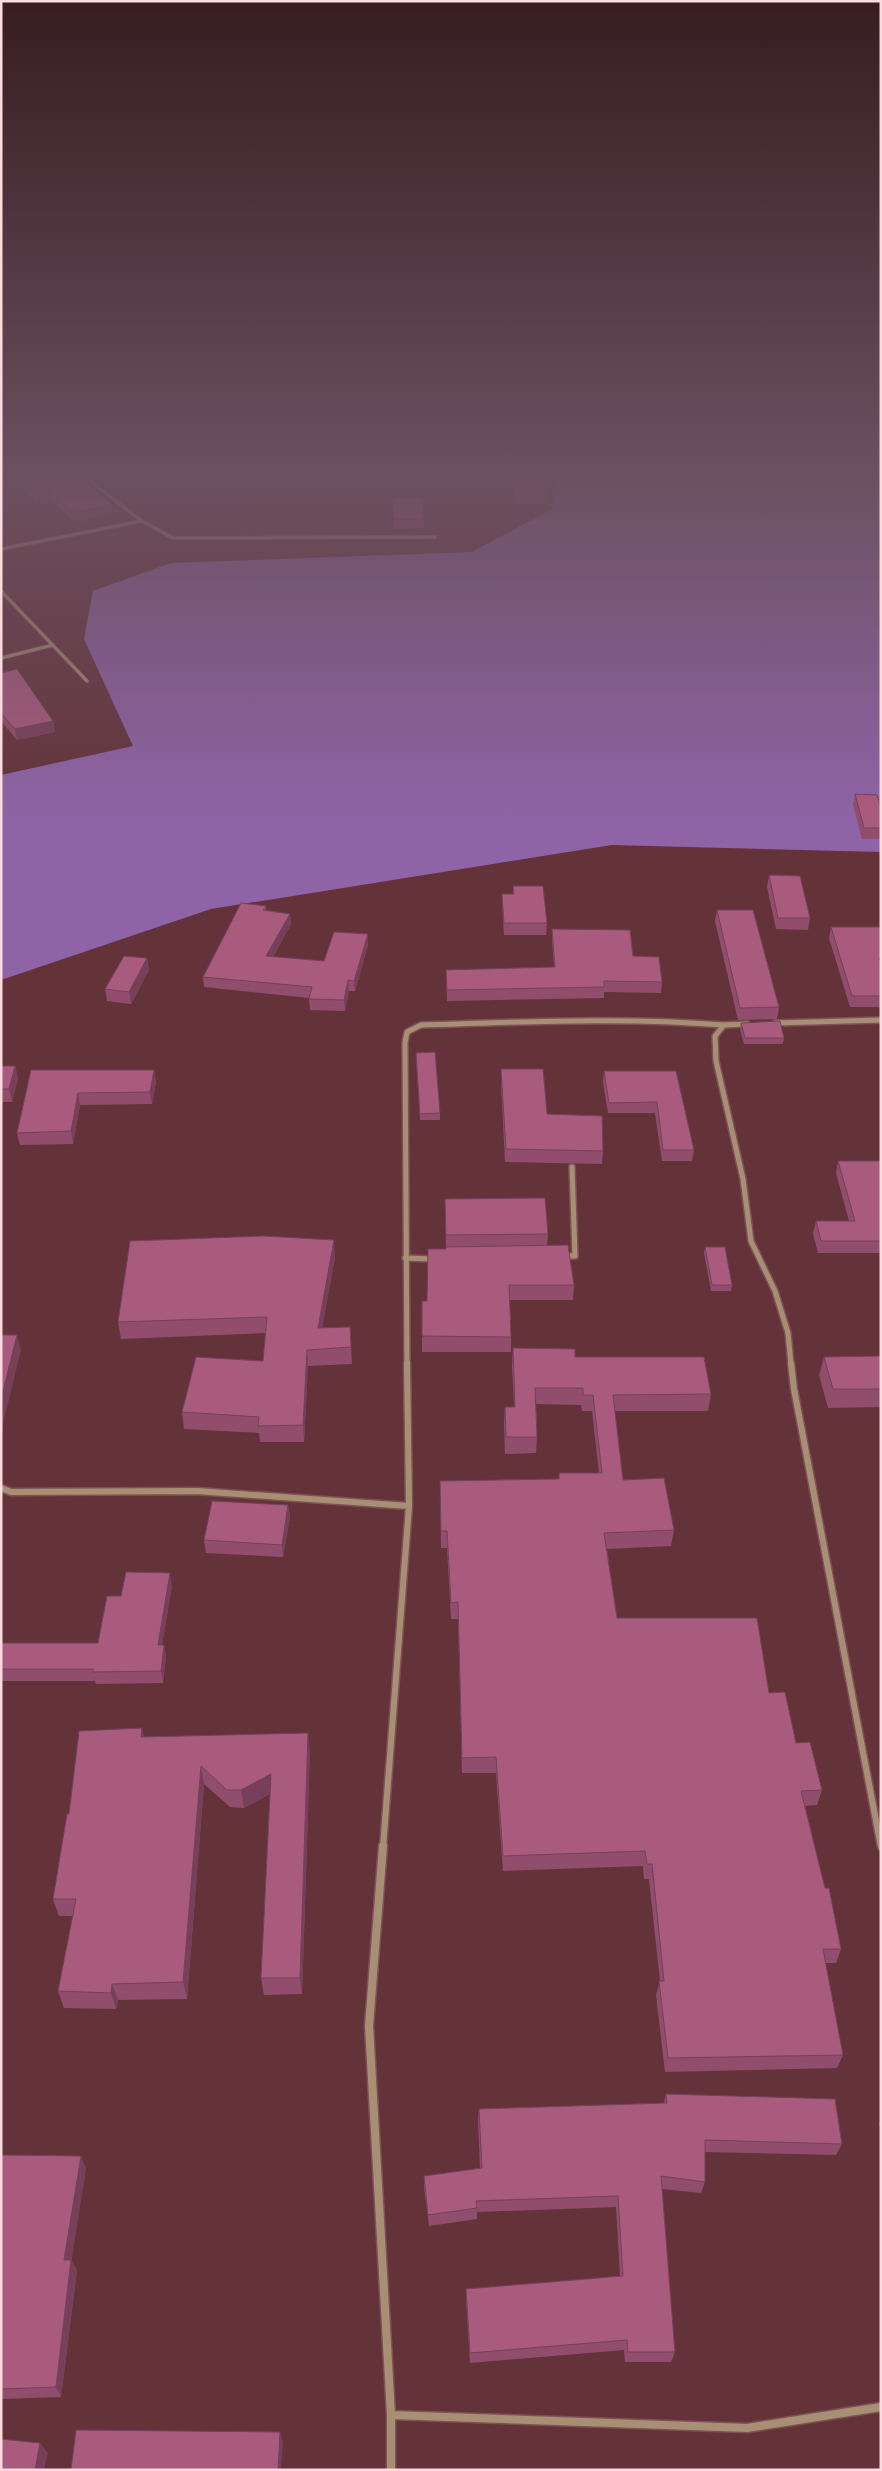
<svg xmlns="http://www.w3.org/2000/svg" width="882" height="2471" font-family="Raleway,sans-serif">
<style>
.forest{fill:#8e64a6}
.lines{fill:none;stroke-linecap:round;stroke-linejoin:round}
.minor-far3-casing{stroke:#7f5157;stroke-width:4.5}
.minor-far2-casing{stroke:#7f5157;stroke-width:8}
.minor-far1-casing{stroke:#7f5157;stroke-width:9}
.minor-casing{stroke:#7f5157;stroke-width:11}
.minor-far3{stroke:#a78f73;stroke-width:3}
.minor-far2{stroke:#a78f73;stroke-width:5}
.minor-far1{stroke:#a78f73;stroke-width:6}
.minor{stroke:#a78f73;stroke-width:8}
.wall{fill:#914e6c}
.shaded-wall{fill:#764058}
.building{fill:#a95b7e;stroke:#764058}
</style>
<rect width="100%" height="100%" fill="#64333a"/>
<!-- forest -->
<path class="forest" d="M554 472H881V852L612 845 211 909 1 980V775L133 746 84 639 93 591 171 563 472 552 552 509Z"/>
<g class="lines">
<defs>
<path id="minor-far3" d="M78 472 142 521 173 538 435 537
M81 475 479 476
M1 549 142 521
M1 591 87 681
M1 658 53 645"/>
<path id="minor-far2" d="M775 1023 881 1020
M747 1024 724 1025 715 1036 716 1061 743 1179 751 1241 775 1291 788 1333 791 1364
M565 1256H575L572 1167
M405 1258 434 1259
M407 1364 405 1043 407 1032 421 1025C522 1022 623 1017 724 1025"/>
<path id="minor-far1" d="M791 1363 794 1389 881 1847
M1 1488 11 1492 197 1491 409 1506
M383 1848 409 1506 407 1363"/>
<path id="minor" d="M383 1846 369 2026 391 2415V2470
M391 2415 747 2428 881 2407"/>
</defs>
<!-- minor-far3 casing -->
<use href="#minor-far3" class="minor-far3-casing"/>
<!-- minor-far2 casing -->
<use href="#minor-far2" class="minor-far2-casing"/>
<!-- minor-far1 casing -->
<use href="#minor-far1" class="minor-far1-casing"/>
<!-- minor casing -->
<use href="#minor" class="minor-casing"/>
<!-- minor-far3 -->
<use href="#minor-far3" class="minor-far3"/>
<!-- minor-far2 -->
<use href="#minor-far2" class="minor-far2"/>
<!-- minor-far1 -->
<use href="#minor-far1" class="minor-far1"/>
<!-- minor -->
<use href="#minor" class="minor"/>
</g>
<!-- wall -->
<path class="wall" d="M1 472H69L86 486 111 504 113 514 73 522 72 519 51 501 37 504 13 480 1 482Z
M511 474 546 494 545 503 514 504 511 483Z
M393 498 424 519 425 528 394 529Z
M1 673 53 721 55 732 17 740 1 721Z
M855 794 881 808V839H862L853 805Z
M769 875 810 918 808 930 776 929 767 887Z
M513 886 547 923 546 935H504L502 906V894H513Z
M266 906V910L290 914 291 924 273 957 324 961 368 945 355 991H349L345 1011 310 1010 309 998 204 987 203 977Z
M717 910 779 1007 777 1019 738 1020 715 921Z
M831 927H881V1007H850L829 938Z
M552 929 633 956 662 982 661 993 604 992V998L447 1001 446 970 554 967 552 940Z
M147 958 149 970 131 1004 107 1001 105 989Z
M741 1023 784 1038 783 1044H744L740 1029Z
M416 1059 440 1113V1120H420Z
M1 1066H15L18 1078 12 1102H1Z
M501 1069 547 1114 603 1151 602 1164 505 1162 501 1082Z
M31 1070H154L156 1082 152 1104 80 1105 73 1144 20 1145 17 1133Z
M604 1071H676L694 1150 692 1161H662L655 1113H608L603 1082Z
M838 1161H881V1253H818L813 1233 816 1221H849L836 1173Z
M445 1199 548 1234 547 1245 574 1285 573 1300H510L511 1337V1352H422V1301H427L446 1249Z
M705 1247 732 1285 731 1291H711L704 1253Z
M335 1257 322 1328 350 1327 352 1364 308 1366 304 1442H260L259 1433 184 1429 182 1412 263 1361 266 1333 121 1339 118 1322Z
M513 1348 575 1357 711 1394 708 1411H615L623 1480 674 1530 671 1546 607 1549 617 1618 769 1693 822 1790 817 1805 805 1806 825 1888 841 1949 836 1963H825L843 2055 837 2068 665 2072 656 1995 660 1981 649 1879H644L643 1866 503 1871 496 1773H462L458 1619H451L447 1548H441L440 1481 559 1479V1473H599L592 1411H582L581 1405 536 1404 537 1437 536 1453 505 1454 504 1423 505 1407H514L512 1365Z
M881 1356V1407L828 1408 819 1375 824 1357Z
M288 1505 290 1517 283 1557 206 1553 204 1540Z
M172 1585 162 1645H164L166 1657 163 1683 96 1684 95 1681H1V1643H98L121 1596Z
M144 1737 310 1751 302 1994 264 1995 261 1978 270 1794 244 1808 230 1807 204 1784 187 1999 118 2000 116 2009 64 2008 58 1991 73 1916H59L53 1899Z
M666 2094 842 2144 836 2155 705 2152V2182L701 2193 662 2189 675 2352 671 2362H625L624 2350 470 2363 466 2299V2289L620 2276 616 2207 477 2212V2219L429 2226 424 2188V2176L480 2168 478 2121 479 2109 664 2103Z
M881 2120V2131L879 2124Z
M1 2155 86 2168 71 2260 77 2270 61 2397 1 2399Z"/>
<!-- shaded-wall -->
<path class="shaded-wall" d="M8 472H12L13 480 1 482V473Z
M49 492 51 501 37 504 36 495Z
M111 504 113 514 73 522 71 513Z
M53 721 55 732 17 740 15 729Z
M290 914 291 924 267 967 266 956Z
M368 934V945L355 991 354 981Z
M147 958 149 970 131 1004 129 992Z
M348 980 349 991 345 1011 344 1000Z
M15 1066 18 1078 12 1102 9 1089Z
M154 1070 156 1082 152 1104 150 1092Z
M78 1093 80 1105 73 1144 71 1131Z
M334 1240 335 1257 319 1345 318 1328Z
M17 1335 21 1350 1 1432V1399Z
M307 1350 308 1366 304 1442 303 1425Z
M288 1505 290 1517 283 1557 282 1545Z
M170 1573 172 1585 160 1657 158 1645Z
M164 1645 166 1657 163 1683 161 1671Z
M142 1728 146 1746 141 1737Z
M308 1733 310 1751 302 1994 300 1978Z
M201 1766 204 1784 187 1999 183 1982Z
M271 1774 273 1792 244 1808 241 1790Z
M112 1984 118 2000 116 2009 111 1993Z
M81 2156 86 2168 70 2271 64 2260Z
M71 2260 77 2270 61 2397 56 2387Z
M280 2432 283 2442 281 2470H278Z
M40 2443 48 2453 44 2470H35Z"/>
<!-- building -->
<path class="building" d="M12 472H69L86 486 88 483 111 504 71 513 72 511 49 492 36 495Z
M541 473 546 494H514L511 474Z
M393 498H423L424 519H394Z
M17 669 53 721 15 729 1 713V673Z
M855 794 877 795 881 808V828H864Z
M769 875 800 876 810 918H778Z
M513 886H543L547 923H504L502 894H514Z
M241 903 266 906 263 910 290 914 266 956 324 961 334 932 368 934 354 981 348 980 344 1000 309 999 312 987 203 977Z
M717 910H753L779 1007 740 1008Z
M831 927H881V958H879L881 963V996H852Z
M552 929 630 930 633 956 659 957 662 982 604 981V987L447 990 446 970 555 967Z
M124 956 147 958 129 992 105 989Z
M780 1021 784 1038H745L741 1023Z
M435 1052 440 1113 420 1114 416 1053Z
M1 1066H15L9 1089H1Z
M501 1069H543L547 1114 602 1116 603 1151 506 1149Z
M31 1070H154L150 1092 78 1093 71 1131 17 1133Z
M604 1071H676L694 1150H663L657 1102 609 1103Z
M838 1161H881V1241H821L816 1221H855Z
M545 1198 548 1234 446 1235 445 1199Z
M264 1236 334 1240 318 1328 350 1327 351 1347 307 1350 303 1425 258 1426 259 1417 182 1412 196 1357 263 1361 267 1317 118 1322 130 1241Z
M568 1245 574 1285H509L511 1337 422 1336V1301H427L428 1249H446V1247Z
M705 1247H725L732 1285H712Z
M1 1335H17L1 1399Z
M513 1348 575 1349V1357H704L711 1394 613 1395 623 1480 664 1478 674 1530 604 1533 617 1618H757L769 1693 785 1692 796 1743 810 1742 822 1790 801 1791 825 1888H829L841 1949H823L843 2055 668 2058 659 1981H664L652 1864H647L645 1851 503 1856 496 1757 462 1758 458 1602 451 1603 447 1531H441L440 1481 559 1479V1473H602L593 1395H583V1388H535L537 1437H506L505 1407H515Z
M881 1356V1389H833L824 1357Z
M212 1501 288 1505 282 1545 204 1540Z
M126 1572 170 1573 158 1645H164L161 1671 93 1672V1669H1V1643H98L107 1596H121Z
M142 1728 141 1737 308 1733 300 1978H261L271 1774 241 1790H227L201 1766 183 1982 112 1984 111 1993 58 1991 76 1899H53L67 1814H69L79 1731Z
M666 2094 835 2099 842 2144 705 2140V2182L661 2176 675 2352H628L627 2340 470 2353 466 2289 623 2276 618 2196 476 2201 477 2208 428 2215 424 2176 482 2168 479 2109 667 2103Z
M1 2155 81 2156 64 2260H71L56 2387 1 2389Z
M76 2430 280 2432 278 2470H71Z
M1 2439 40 2443 35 2470H1Z"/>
<!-- sky -->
<linearGradient id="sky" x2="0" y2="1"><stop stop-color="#371c20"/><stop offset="0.58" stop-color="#6c5060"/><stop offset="1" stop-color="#6c5060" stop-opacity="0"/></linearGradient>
<rect width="882" height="818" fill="url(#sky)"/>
<!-- border -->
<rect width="882" height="2471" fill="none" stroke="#fbdbdd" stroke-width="5"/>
</svg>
